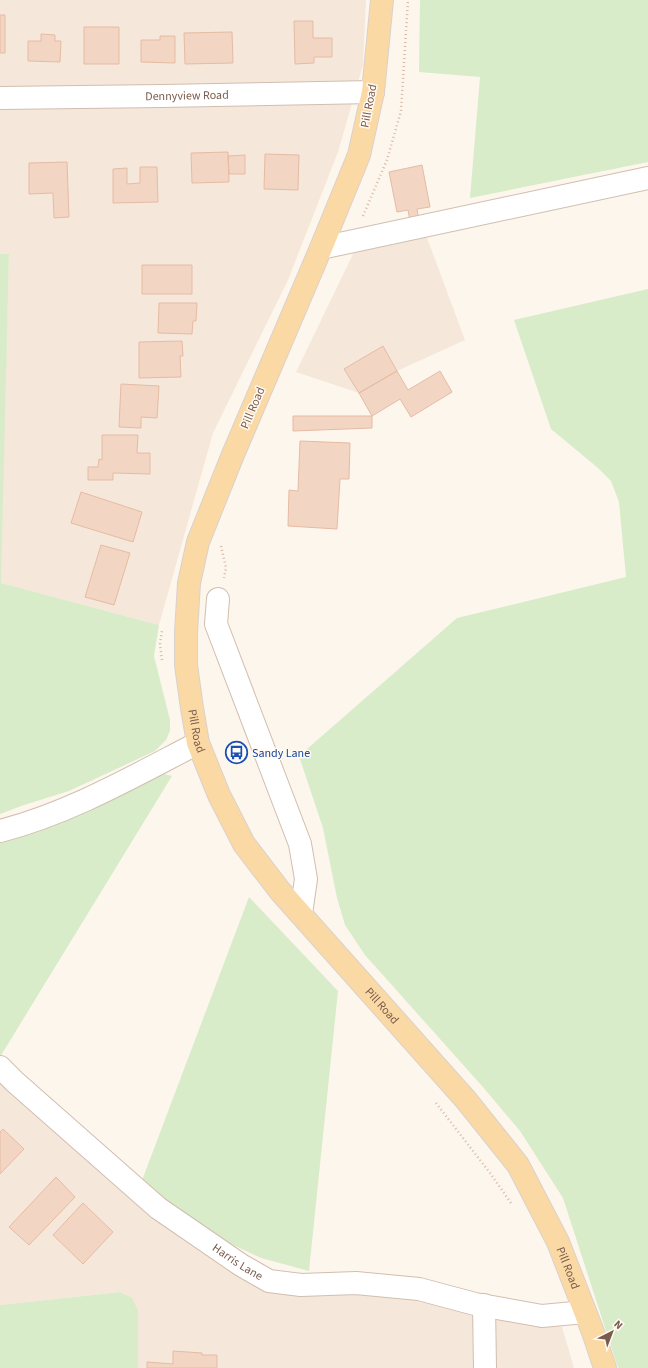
<svg xmlns="http://www.w3.org/2000/svg" width="648" height="1368" font-family="'Source Sans 3',sans-serif">
<style>
.residential{fill:#f5e8da}
.green{fill:#d8ecc9}
.building{fill:#f3d5c3;stroke:#e6bba3}
.lines{fill:none;stroke-linecap:round;stroke-linejoin:round}
.minor-casing{stroke:#d1beb0;stroke-width:24}
.major-casing{stroke:#dad1cd;stroke-width:24}
.path{stroke:#d9b8a5;stroke-width:2.5;stroke-dasharray:1 3;stroke-linecap:butt}
.minor{stroke:#fff;stroke-width:22}
.major{stroke:#fbd9a5;stroke-width:22}
.labels{text-anchor:middle;dominant-baseline:central;stroke-width:3;stroke-linejoin:round;paint-order:stroke}
.street-label{font-size:12px;fill:#7a5c4d;stroke:#fffaf3}
.transit-label{font-size:12px;fill:#164399;stroke:#fffaf3;text-anchor:start}
</style>
<rect width="100%" height="100%" fill="#fdf6ec"/>
<!-- residential -->
<path class="residential" d="M0 0H366L363 65 338 152 288 280 213 433 159 625 0 583 9 254H0Z
M426 235 465 340 397 371 359 393 296 372 354 252Z
M0 1074 250 1276 331 1291 448 1302 562 1327 574 1368H138V1310L120 1292 0 1305Z"/>
<!-- green -->
<path class="green" d="M420 0H648V162L470 198 480 77 419 72Z
M0 254H9L1 583 159 625 154 656 170 720V731L166 740 155 751 69 791 24 805 0 814Z
M648 289V1368H618L563 1198 520 1131 482 1086 365 955 345 925 337 898 323 828 299 756 457 618 626 577 619 502 611 481 598 468 551 429 514 320Z
M164 774 172 776 0 1057V841L72 816Z
M249 897 338 991 309 1271 261 1258 210 1234 141 1183Z
M120 1292 132 1298 138 1310V1368H0V1305Z"/>
<!-- building -->
<path class="building" d="M0 15H5V53H0Z
M294 21H313V38H332V57H314V63L295 64Z
M84 27H119V64H84Z
M232 32 233 63 185 64 184 33Z
M41 34 55 35V41H61L60 62 28 61V41H41Z
M160 36H175V63L141 62V40H160Z
M228 152 229 182 192 183 191 153Z
M265 154 299 155 298 190 264 189Z
M245 155V174H229L228 156Z
M67 162 69 217 54 218 53 193 29 194V163Z
M422 165 430 207 417 209 419 220 410 221 408 210 397 212 389 172Z
M140 167H157L158 202 113 203V169L127 168V184L140 183Z
M142 265H192V294H142Z
M159 303H197L196 321H193L192 334 158 333Z
M182 341 183 356H180L181 377 139 378V342Z
M383 346 397 371 359 393 344 369Z
M397 371 408 390 440 371 452 392 411 417 400 399 372 416 359 393Z
M121 384 159 386 157 418 141 417V428L119 427Z
M293 416H372V428L293 431Z
M102 435H138L137 453H150V474L113 473V480H88V467H98L99 459 102 460Z
M300 441 350 443 349 479H340L337 529 288 526 289 490 298 491Z
M81 492 142 512 133 542 71 523Z
M101 545 130 553 114 605 85 597Z
M3 1129 24 1149 0 1174V1132Z
M56 1177 75 1197 29 1245 9 1227Z
M83 1203 113 1232 83 1264 53 1235Z
M173 1351 202 1353V1355H217V1368H147V1362L173 1364Z"/>
<g class="lines">
<defs>
<g id="minor">
<path id="s1" d="M0 98 162 96 373 92"/>
<path d="M321 248 648 178"/>
<path d="M218 599 216 624 300 844 306 879 301 914"/>
<path d="M0 831C70 813 134 776 198 743"/>
<path id="s2" d="M0 1067 15 1082 158 1208 241 1265 269 1281 301 1285 356 1283 419 1289 475 1304 542 1316 585 1312"/>
<path d="M484 1305 485 1368"/>
</g>
<g id="major">
<path id="s3" d="M382 0 373 92 359 155 321 248 232 457 198 542 189 583 186 633V665L192 708 198 743 219 795 244 844 280 891 466 1100 518 1165 558 1242 593 1332 605 1368"/>
</g>
</defs>
<!-- minor casing -->
<use href="#minor" class="minor-casing"/>
<!-- major casing -->
<use href="#major" class="major-casing"/>
<!-- path -->
<path class="path" d="M363 216 387 160 401 111 408 0
M221 546 226 568 224 578
M162 660 160 644 162 631
M436 1103 490 1173 511 1203"/>
<!-- minor -->
<use href="#minor" class="minor"/>
<!-- major -->
<use href="#major" class="major"/>
</g>
<!-- icons -->
<defs>
<symbol id="bus-ring" viewBox="-11 -11 22 22"><circle r="9.5" fill="#fffaf3" stroke="#1a4fb4" stroke-width="1.5"/><path d="M-5-6H5V4H4V6H2V4H-2V6H-4V4H-5ZM-3.5-4V0h7V-4ZM-3.5 1.2v1.5H-2V1.2ZM2 1.2v1.5H3.5V1.2Z" fill="#1a4fb4"/></symbol>
</defs>
<g fill-rule="evenodd">
<use href="#bus-ring" x="224" y="740" width="25" height="25"/>
</g>
<g class="labels">
<!-- street labels -->
<g class="street-label">
<text stroke="none"><textPath href="#s1" startOffset="187">Dennyview Road</textPath></text>
<text transform="translate(369 106) rotate(-79)">Pill Road</text>
<text transform="translate(253 408) rotate(-67)">Pill Road</text>
<text stroke="none"><textPath href="#s3" startOffset="767">Pill Road</textPath></text>
<text stroke="none"><textPath href="#s3" startOffset="1103">Pill Road</textPath></text>
<text stroke="none"><textPath href="#s2" startOffset="308">Harris Lane</textPath></text>
<text stroke="none"><textPath href="#s3" startOffset="1427">Pill Road</textPath></text>
</g>
<!-- transit labels -->
<g class="transit-label">
<text x="252" y="753">Sandy Lane</text>
</g>
</g>
<!-- north arrow -->
<g transform="translate(612 1332) rotate(42)" stroke="#fffaf3" stroke-width="3" paint-order="stroke">
<path d="M0-3L7 15L0 10L-7 15Z" fill="#7a5c4d"/>
<text y="-6" font-size="11" font-weight="bold" text-anchor="middle" fill="#7a5c4d">N</text>
</g>
</svg>
